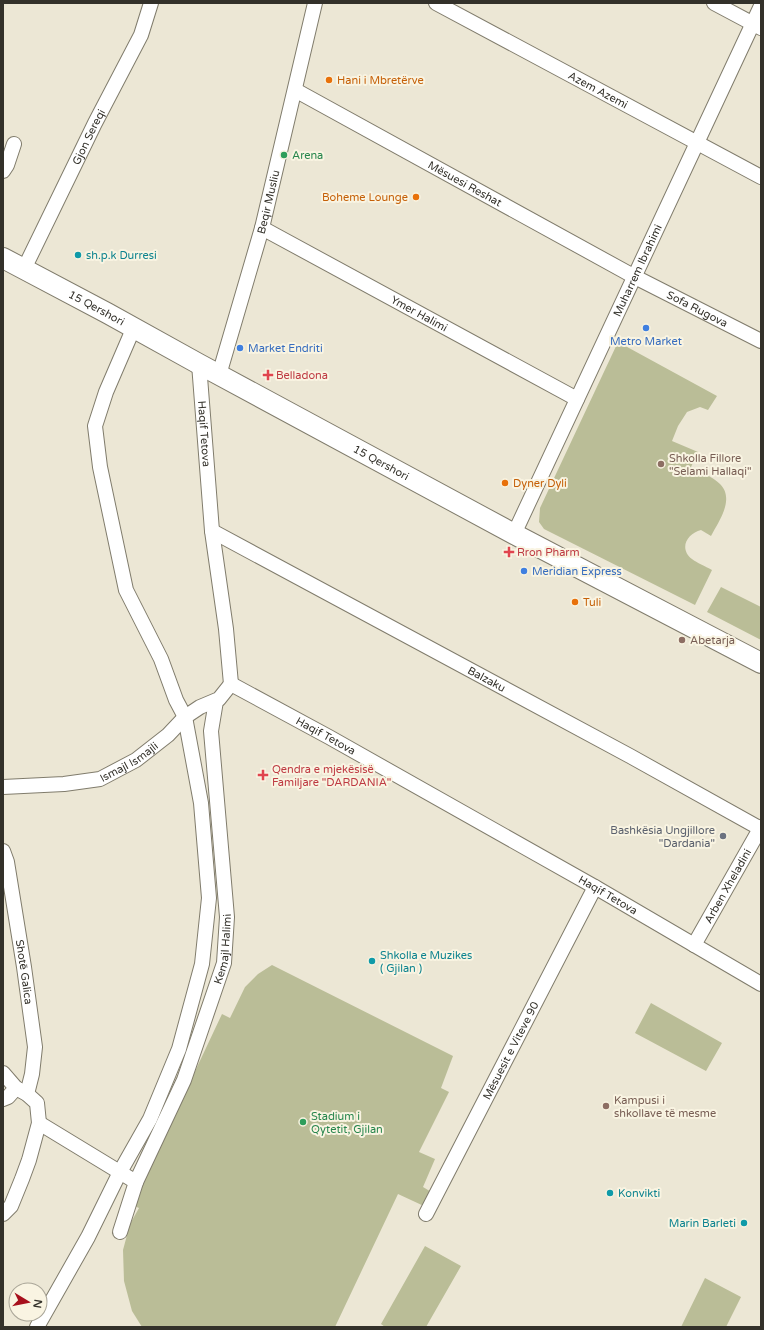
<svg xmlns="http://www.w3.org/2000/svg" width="764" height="1330" font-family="'Varela Round',sans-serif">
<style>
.green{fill:#babd97}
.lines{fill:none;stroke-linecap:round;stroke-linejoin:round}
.street-casing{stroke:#807c6c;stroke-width:16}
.secondary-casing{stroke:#807c6c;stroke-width:22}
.street{stroke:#fff;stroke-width:14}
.secondary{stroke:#fff;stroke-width:20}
.food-dot{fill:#e8710a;stroke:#f9f4e2;stroke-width:1.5}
.leisure-dot{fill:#2e9e5b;stroke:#f9f4e2;stroke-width:1.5}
.culture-dot{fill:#0f9aa8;stroke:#f9f4e2;stroke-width:1.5}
.shop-dot{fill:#3f7fe0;stroke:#f9f4e2;stroke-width:1.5}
.health-dot{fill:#e0444e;stroke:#f9f4e2;stroke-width:1.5}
.education-dot{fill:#8d6e63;stroke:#f9f4e2;stroke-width:1.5}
.worship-dot{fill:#6b7280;stroke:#f9f4e2;stroke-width:1.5}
.labels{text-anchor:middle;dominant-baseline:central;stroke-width:4;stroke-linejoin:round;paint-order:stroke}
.food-label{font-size:11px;fill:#c56008;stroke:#f9f4e2;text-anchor:start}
.street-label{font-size:11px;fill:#33312a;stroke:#f9f4e2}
.leisure-label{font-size:11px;fill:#27864d;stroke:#f9f4e2;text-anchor:start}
.culture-label{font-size:11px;fill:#0d838f;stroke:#f9f4e2;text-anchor:start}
.shop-label{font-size:11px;fill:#366cbe;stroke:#f9f4e2;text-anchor:start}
.health-label{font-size:11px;fill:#be3a42;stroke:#f9f4e2;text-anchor:start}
.education-label{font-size:11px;fill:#785e54;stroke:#f9f4e2;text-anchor:start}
.worship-label{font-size:11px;fill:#5b616d;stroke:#f9f4e2;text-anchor:end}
</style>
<rect width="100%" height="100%" fill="#ece7d5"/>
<!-- green -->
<path class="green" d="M618 342 717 396 708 410 700 407 687 412 678 426 672 441 698 452 691 467C700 472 713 477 720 484 735 499 719 521 711 536L701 530C688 533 678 548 692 559 697 563 705 566 712 570L695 605 544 529 539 522 540 508Z
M721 587 761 607V640L707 612Z
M272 965 453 1056 441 1088 449 1092 419 1152 435 1159 423 1187 433 1193 426 1207 398 1194 335 1327H142L132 1311 124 1281 123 1250 130 1224 139 1208 132 1205 222 1014 230 1018 245 987 258 974Z
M651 1003 722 1043 706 1071 635 1033Z
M425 1246 461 1266 426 1327H385L381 1324Z
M705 1278 741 1297 726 1327H681Z"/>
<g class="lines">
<defs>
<g id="street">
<path id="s1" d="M436 3 761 177"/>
<path d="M714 3 761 28"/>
<path id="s2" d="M295 90 635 277 761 341"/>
<path d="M3 171 7 165 14 144"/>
<path id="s3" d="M262 228 577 399"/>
<path id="s4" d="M24 269 95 123 141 35 151 3"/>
<path id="s5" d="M199 364 212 531 226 629 231 684"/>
<path id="s6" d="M219 375 262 228 315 3"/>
<path id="s7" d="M212 531 630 756 761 829"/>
<path id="s8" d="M514 534 761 6"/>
<path id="s9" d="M231 684 329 737 595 887 761 984"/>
<path id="s10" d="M3 787 64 784 100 779 136 760 168 735 185 717 200 707 219 699 231 684"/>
<path id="s11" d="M3 851 7 862 24 967 35 1047 32 1074 27 1094"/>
<path id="s12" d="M694 945 761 827"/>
<path d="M3 1073 16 1088 27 1094 37 1103 39 1123 29 1160 22 1179 11 1206 3 1214"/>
<path d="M3 1099 8 1097 16 1088"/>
<path d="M39 1123 136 1182 120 1232"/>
<path id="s13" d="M136 1182 184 1080 224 963 227 917 211 731 216 701"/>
<path id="s14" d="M426 1214 595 887"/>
<path d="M37 1327 88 1237 120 1172 150 1119 179 1049 202 964 209 898 201 803 185 717 176 700 161 659 126 590 100 467 95 426 106 392 134 327"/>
</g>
<g id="secondary">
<path id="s15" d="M3 258 107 313 199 364 514 534 761 663"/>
</g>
</defs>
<!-- street casing -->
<use href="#street" class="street-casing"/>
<!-- secondary casing -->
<use href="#secondary" class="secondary-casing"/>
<!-- street -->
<use href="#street" class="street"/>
<!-- secondary -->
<use href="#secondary" class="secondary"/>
</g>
<!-- markers -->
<g class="food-dot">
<circle cx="329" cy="80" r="4"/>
<circle cx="416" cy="197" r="4"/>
<circle cx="505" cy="483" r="4"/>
<circle cx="575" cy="602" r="4"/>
</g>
<g class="leisure-dot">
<circle cx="284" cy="155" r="4"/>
<circle cx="303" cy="1122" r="4"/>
</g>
<g class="culture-dot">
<circle cx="78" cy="255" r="4"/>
<circle cx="372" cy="961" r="4"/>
<circle cx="610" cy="1193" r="4"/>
<circle cx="744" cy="1223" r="4"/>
</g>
<g class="shop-dot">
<circle cx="646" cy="328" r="4"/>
<circle cx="240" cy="348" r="4"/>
<circle cx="524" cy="571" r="4"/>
</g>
<g class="health-dot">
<path d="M266 369h4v4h4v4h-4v4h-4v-4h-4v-4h4z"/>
<path d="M507 546h4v4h4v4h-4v4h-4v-4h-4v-4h4z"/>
<path d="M261 769h4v4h4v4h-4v4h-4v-4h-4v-4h4z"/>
</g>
<g class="education-dot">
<circle cx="661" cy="464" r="4"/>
<circle cx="682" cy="640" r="4"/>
<circle cx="606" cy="1106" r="4"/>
</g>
<circle class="worship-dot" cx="723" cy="836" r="4"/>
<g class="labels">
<!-- food labels -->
<g class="food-label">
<text x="337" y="80">Hani i Mbretërve</text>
<text x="408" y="197" text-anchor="end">Boheme Lounge</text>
<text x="513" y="483">Dyner Dyli</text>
<text x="583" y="602">Tuli</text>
</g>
<!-- street labels -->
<g class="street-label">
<text stroke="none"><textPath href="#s1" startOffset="184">Azem Azemi</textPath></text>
<text stroke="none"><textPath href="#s4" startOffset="147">Gjon Sereqi</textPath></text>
<text stroke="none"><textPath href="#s2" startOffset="194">Mësuesi Reshat</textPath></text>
<text stroke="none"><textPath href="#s6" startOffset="180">Beqir Musliu</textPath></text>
<text stroke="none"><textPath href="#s8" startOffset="291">Muharrem Ibrahimi</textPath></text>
<text stroke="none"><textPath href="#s15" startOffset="106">15 Qershori</textPath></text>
<text stroke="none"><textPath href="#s2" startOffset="458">Sofa Rugova</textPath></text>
<text stroke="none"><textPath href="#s3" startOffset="179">Ymer Halimi</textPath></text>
<text stroke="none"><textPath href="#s5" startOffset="70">Haqif Tetova</textPath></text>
<text stroke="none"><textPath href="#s15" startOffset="430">15 Qershori</textPath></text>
<text stroke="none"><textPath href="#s7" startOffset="312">Balzaku</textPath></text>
<text stroke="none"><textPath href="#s9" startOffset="108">Haqif Tetova</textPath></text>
<text stroke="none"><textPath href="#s10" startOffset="131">Ismajl Ismajli</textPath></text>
<text stroke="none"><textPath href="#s12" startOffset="68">Arben Xheladini</textPath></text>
<text stroke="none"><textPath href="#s9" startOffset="432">Haqif Tetova</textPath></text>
<text stroke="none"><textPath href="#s13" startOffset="250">Kemajl Halimi</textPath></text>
<text stroke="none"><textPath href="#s11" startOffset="123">Shotë Galica</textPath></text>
<text stroke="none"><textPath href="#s14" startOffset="184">Mësuesit e Viteve 90</textPath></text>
</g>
<!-- leisure labels -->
<g class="leisure-label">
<text x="292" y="155">Arena</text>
<text x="311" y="1116">Stadium i<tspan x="311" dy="13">Qytetit, Gjilan</tspan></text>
</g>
<!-- culture labels -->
<g class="culture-label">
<text x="86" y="255">sh.p.k Durresi</text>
<text x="380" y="955">Shkolla e Muzikes<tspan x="380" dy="13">( Gjilan )</tspan></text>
<text x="618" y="1193">Konvikti</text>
<text x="736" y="1223" text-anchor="end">Marin Barleti</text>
</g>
<!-- shop labels -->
<g class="shop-label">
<text x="646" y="341" text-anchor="middle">Metro Market</text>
<text x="248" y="348">Market Endriti</text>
<text x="532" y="571">Meridian Express</text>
</g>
<!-- health labels -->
<g class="health-label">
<text x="276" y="375">Belladona</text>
<text x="517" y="552">Rron Pharm</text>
<text x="272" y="769">Qendra e mjekësisë<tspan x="272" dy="13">Familjare "DARDANIA"</tspan></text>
</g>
<!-- education labels -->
<g class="education-label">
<text x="669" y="458">Shkolla Fillore<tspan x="669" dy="13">"Selami Hallaqi"</tspan></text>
<text x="690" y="640">Abetarja</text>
<text x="614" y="1100">Kampusi i<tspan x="614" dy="13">shkollave të mesme</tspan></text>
</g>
<!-- worship labels -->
<g class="worship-label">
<text x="715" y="830">Bashkësia Ungjillore<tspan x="715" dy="13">"Dardania"</tspan></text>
</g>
</g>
<!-- border -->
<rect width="764" height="1330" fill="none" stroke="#33312a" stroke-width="8"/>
<!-- north arrow -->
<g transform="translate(28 1302) rotate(100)"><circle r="19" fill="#f9f4e2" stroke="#aaa698"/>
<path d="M0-3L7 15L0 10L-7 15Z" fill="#a7101d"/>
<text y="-6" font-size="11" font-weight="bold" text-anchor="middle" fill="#33312a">N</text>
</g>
</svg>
